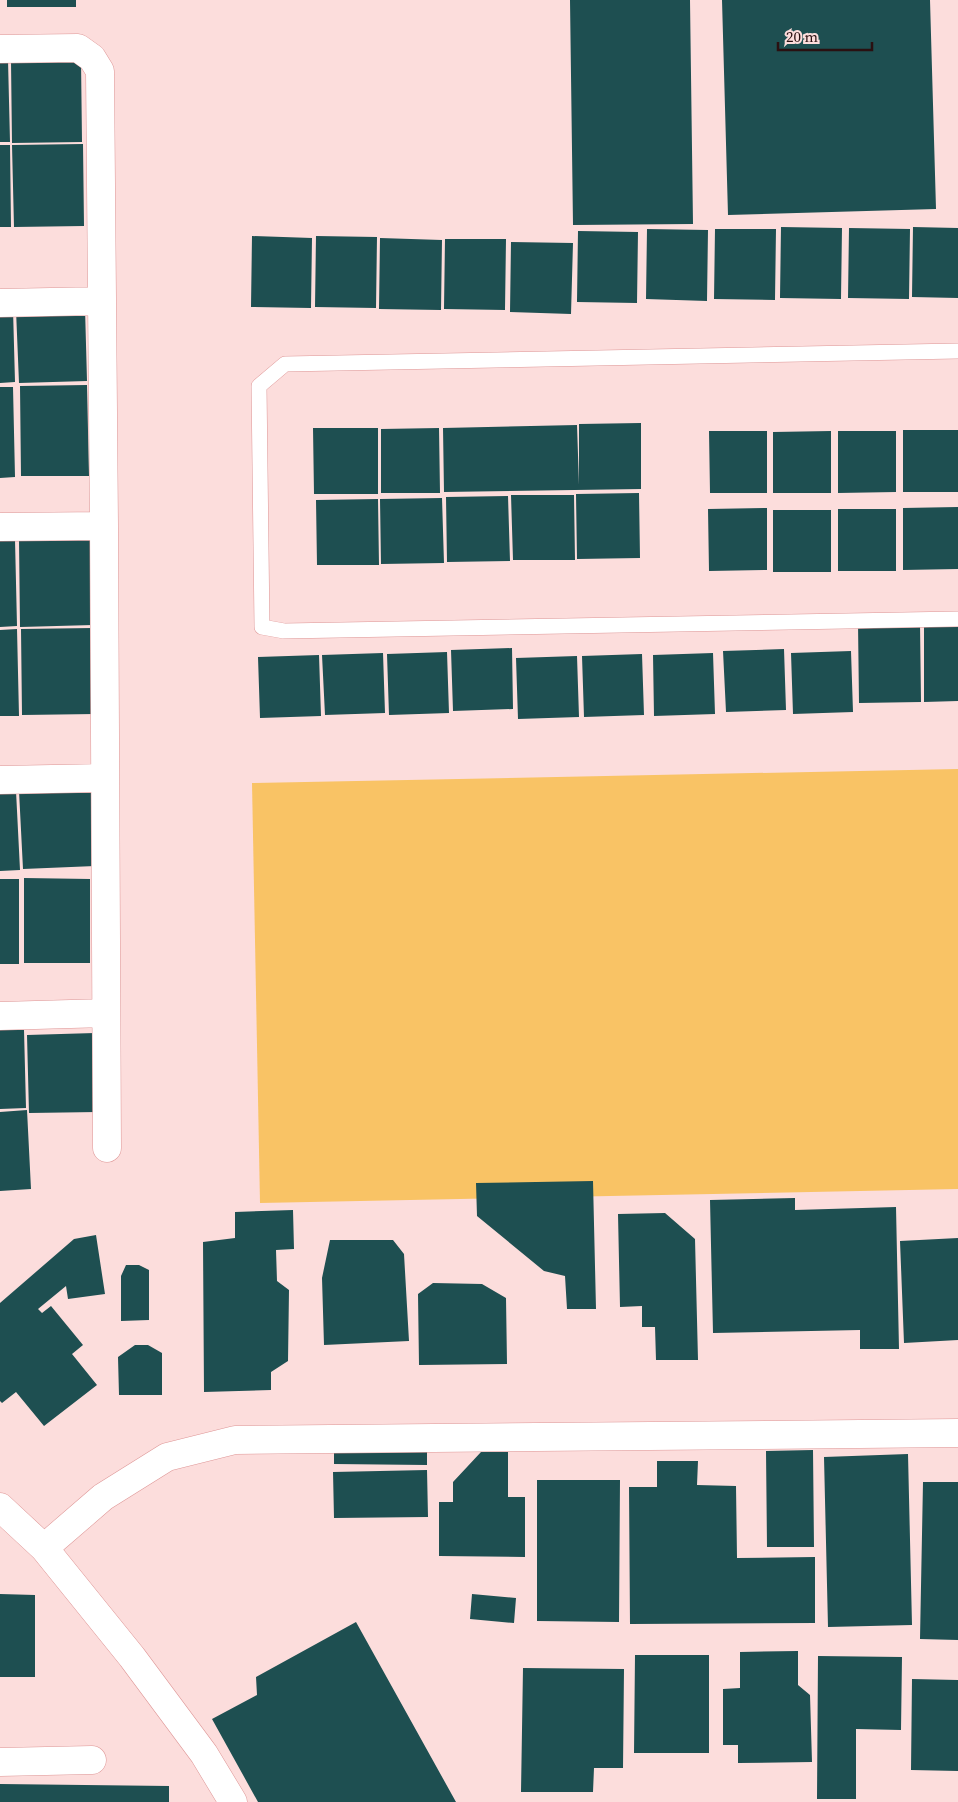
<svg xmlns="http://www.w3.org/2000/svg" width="958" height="1802" font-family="'Source Serif 4',serif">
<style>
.green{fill:#f9c365}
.building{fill:#1e4f51}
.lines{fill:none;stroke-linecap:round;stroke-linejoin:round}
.lane-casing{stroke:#de9696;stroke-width:16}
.street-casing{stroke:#de9696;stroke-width:29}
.lane{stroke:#fff;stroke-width:15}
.street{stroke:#fff;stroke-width:28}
</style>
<rect width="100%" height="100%" fill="#fcdddc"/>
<!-- green -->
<path class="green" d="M958 769V1189L260 1203 252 783Z"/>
<!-- building -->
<path class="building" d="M7 0H76V7H7Z
M570 0H690L693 224 573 225Z
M722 0H930L936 209 728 215Z
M0 60H8L10 142H0Z
M81 60 82 142 12 143 11 61Z
M83 144 84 226 14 227 12 145Z
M0 145H10L11 227H0Z
M781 227 842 228 841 299 780 298Z
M913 227 958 228V298L912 297Z
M849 228 910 229 909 299 848 298Z
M647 229 708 230 707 301 646 299Z
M715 229H776L775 300 714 299Z
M578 231 638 232 637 303 577 302Z
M252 236 312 238 311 308 251 307Z
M316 236 377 237 376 308 315 307Z
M380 238 442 240 441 310 379 309Z
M445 239H506L505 310 444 309Z
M511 242 573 243 571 314 510 312Z
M85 308 87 381 19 383 16 310Z
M13 309 15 382 0 383V310Z
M87 385 89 476H21L20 386Z
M0 387H13L15 477 0 478Z
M641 423V489L444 492 443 428 577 425 579 485V424Z
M313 428H378V494H314Z
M439 428 440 493H381V429Z
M903 430H958V492H903Z
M709 431H767V493H710Z
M831 431V493H773V432Z
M838 431H896V492L838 493Z
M639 493 640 558 577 559 576 494Z
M511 495H574L575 560H513Z
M508 496 510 561 447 562 446 497Z
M442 498 444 563 381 564 380 499Z
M378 499 379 565H317L316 500Z
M958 507V569L903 570V508Z
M767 508V570L709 571 708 509Z
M838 509H896V571H838Z
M773 510H831V572H773Z
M91 539 93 625 20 627 19 540Z
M0 540H15L17 626 0 627Z
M924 622H958V701L924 702Z
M858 623H920L921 702 859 703Z
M93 628 95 714 22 715 21 629Z
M17 629 19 716H0V630Z
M512 648 513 709 453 711 451 650Z
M784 649 786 710 726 712 723 651Z
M851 651 853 712 793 714 791 653Z
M447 652 449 713 389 715 387 654Z
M383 653 385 713 325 715 322 655Z
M713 653 715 714 654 716 653 655Z
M642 654 644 715 584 717 582 656Z
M319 655 321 716 260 718 258 657Z
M577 656 579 717 518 719 516 658Z
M91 787 95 866 23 869 19 791Z
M16 791 20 870 0 871V792Z
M24 878 90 879V963H24Z
M0 879H19V964H0Z
M0 1030H24L26 1108 0 1109Z
M95 1033 97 1112 29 1113 27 1035Z
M27 1110 31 1189 0 1191V1112Z
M593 1181 596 1309H567L565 1276 544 1271 477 1216 476 1183Z
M795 1198V1210L896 1207 899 1349H860V1330L713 1333 710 1200Z
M293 1210 294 1249 276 1250 277 1281 289 1290 288 1361 271 1372V1390L204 1392 203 1242 235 1238V1212Z
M665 1213 695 1239 698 1360H656L655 1327H642V1306L620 1307 618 1214Z
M96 1235 105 1294 68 1299 66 1286 38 1309 42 1313 51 1306 83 1345 72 1354 97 1385 44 1426 16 1392 2 1403 0 1401V1303L74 1239Z
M958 1238V1340L904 1343 900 1241Z
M330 1240H393L404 1254 409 1341 324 1345 322 1278Z
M126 1265H139L149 1270V1320L121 1321V1276Z
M433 1283 482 1284 506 1298 507 1364 419 1365 418 1294Z
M135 1345H148L162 1353V1395H119L118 1357Z
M334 1442 427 1443V1465L334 1464Z
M813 1450 814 1547H767L766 1451Z
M481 1452H508V1497H525V1557L439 1556V1502H453V1482Z
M908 1454 912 1625 828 1627 824 1457Z
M657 1461H698L697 1485 736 1486 737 1558 815 1557V1623L630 1624 629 1487H657Z
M427 1470 428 1517 334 1518 333 1472Z
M537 1480H620L619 1622 537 1621Z
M923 1482H958V1640L920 1639Z
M0 1594 35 1595V1677H0Z
M472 1594 516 1598 514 1623 470 1619Z
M356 1622 456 1802H258L212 1719 257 1695 256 1677Z
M798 1651V1685L810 1695 812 1762 738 1763V1745H723V1689L740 1688V1652Z
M635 1655H709V1753H634Z
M818 1656 902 1657 901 1730 856 1729V1799H817Z
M523 1668 624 1669 623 1768H594L593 1792H521Z
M912 1679 958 1680V1771L911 1770Z
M0 1784 169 1786V1802H0Z"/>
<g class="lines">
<defs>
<path id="lane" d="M958 351 285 364 259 386 262 627 284 631 958 619"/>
<path id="street" d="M0 49 78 48 92 58 100 71 104 526 107 1148
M0 303 101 301
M0 527 104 526
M0 780 104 778
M0 1016 106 1013
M0 1507 44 1548 132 1657 204 1754 233 1802
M44 1548 103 1497 167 1457 235 1440 958 1433
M0 1762 92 1760"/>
</defs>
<!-- lane casing -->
<use href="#lane" class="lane-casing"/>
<!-- street casing -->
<use href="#street" class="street-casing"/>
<!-- lane -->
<use href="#lane" class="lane"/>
<!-- street -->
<use href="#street" class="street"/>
</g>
<!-- scale -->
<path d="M778 42v8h94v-8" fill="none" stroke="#2a1011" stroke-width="2.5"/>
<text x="786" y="42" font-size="15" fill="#2a1011" stroke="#fcdddc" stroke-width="4" paint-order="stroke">20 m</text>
</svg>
